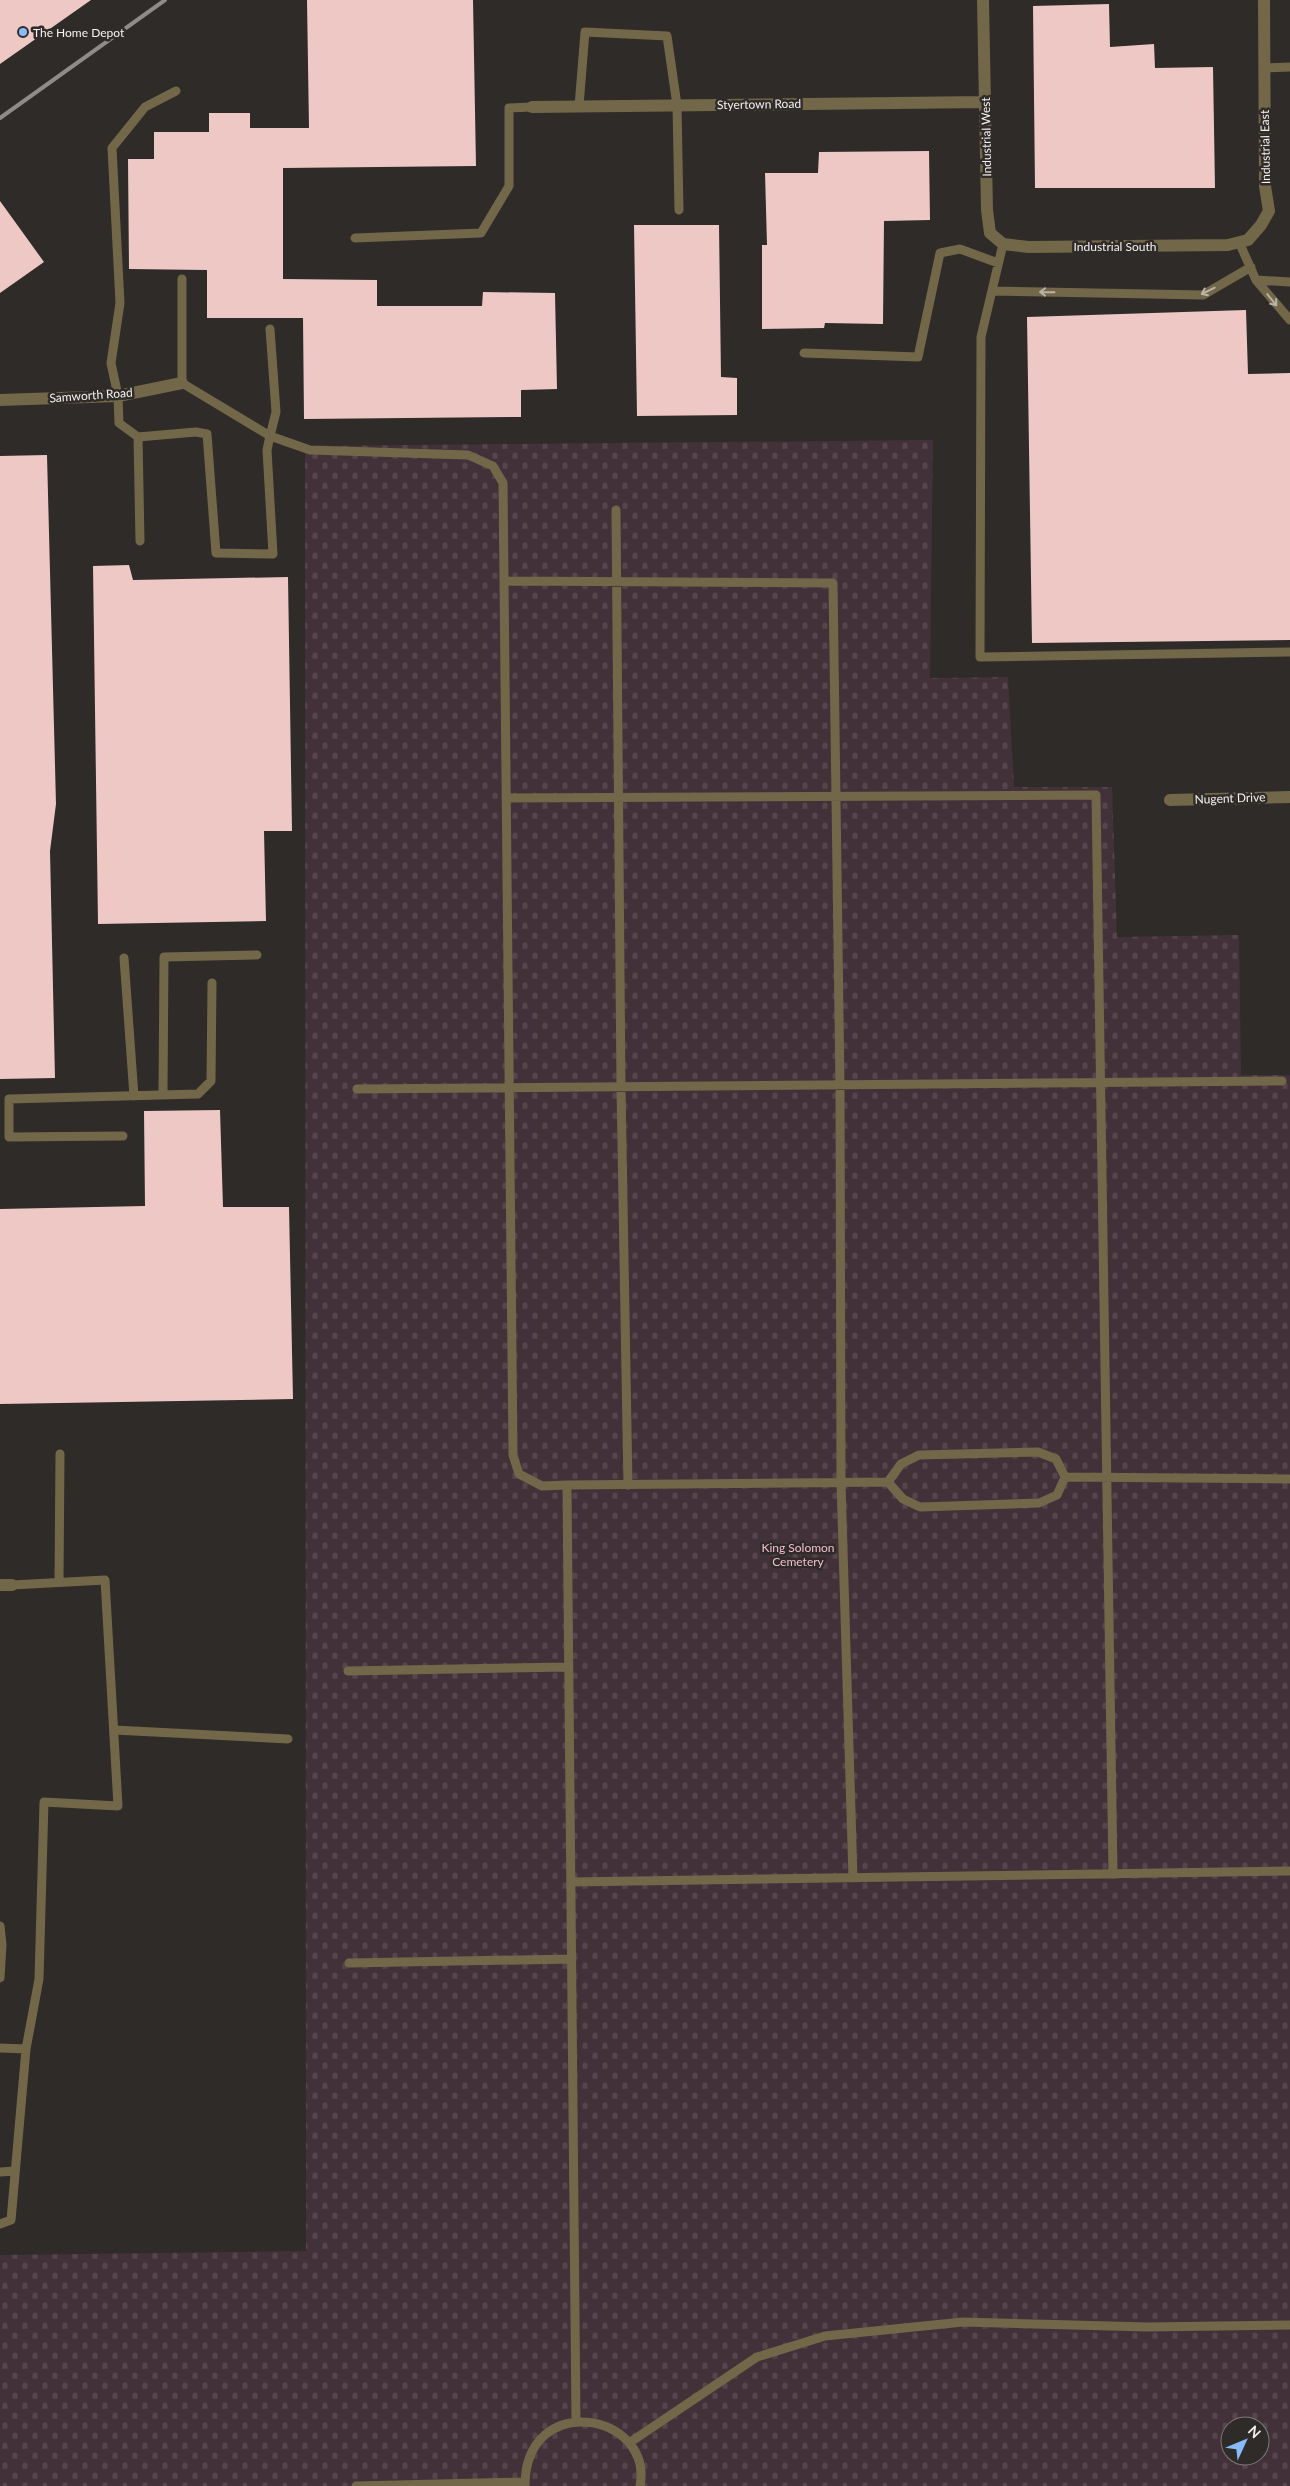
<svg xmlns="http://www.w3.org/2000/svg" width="1290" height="2486" font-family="Lato,sans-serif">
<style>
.cemetery{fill:url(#cemetery-stones);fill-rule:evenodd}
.building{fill:#eec8c5}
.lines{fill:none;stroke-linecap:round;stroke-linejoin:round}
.lane{stroke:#736749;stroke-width:9}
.street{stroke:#736749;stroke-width:12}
.rail{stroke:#8e8b89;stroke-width:4}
.oneway{stroke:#bab3a5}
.poi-dot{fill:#87bbfb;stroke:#2e2b28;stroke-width:2}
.labels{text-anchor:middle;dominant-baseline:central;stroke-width:5;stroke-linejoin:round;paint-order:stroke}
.poi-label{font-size:12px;fill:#f5f2f1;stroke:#2e2b28;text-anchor:start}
.street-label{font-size:12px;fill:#f5f2f1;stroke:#2e2b28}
.park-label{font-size:12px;fill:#f6bcd5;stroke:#2e2b28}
</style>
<defs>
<pattern id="cemetery-stones" width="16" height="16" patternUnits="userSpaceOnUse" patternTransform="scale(1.25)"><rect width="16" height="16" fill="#433139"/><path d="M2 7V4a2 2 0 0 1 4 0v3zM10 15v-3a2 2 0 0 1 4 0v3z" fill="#56454c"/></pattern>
</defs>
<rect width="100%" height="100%" fill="#2e2b28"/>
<!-- cemetery -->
<path class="cemetery" d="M933 440 930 678 1008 677 1014 787H1112L1117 937 1239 935 1241 1075H1290V2486H0V2255L306 2251 305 446ZM1230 2426H1260V2456H1230Z"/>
<!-- building -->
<path class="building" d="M0 0H91L0 64Z
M307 0H473L476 166 283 168V279L377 280V306H482L483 292 555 293 557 389 521 390V417L304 419 303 318H207V270L129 269 128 159H154V132H209V113H250V128H309Z
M1109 4 1110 47 1154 44 1155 68 1213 67 1215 188H1035L1033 6Z
M929 151 930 220 884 221 883 324 825 323 824 328 762 329V245H767L765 173H818L819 152Z
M0 201 44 262 0 293Z
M634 225H719L721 377 737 378V415L637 416Z
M1246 310 1248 374 1290 373V640L1032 643 1027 317Z
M47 455 56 804 50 851 55 1078 0 1079V456Z
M129 565 133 580 288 577 292 831H264L266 921 98 924 93 566Z
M220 1110 223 1207H289L293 1399 0 1404V1209L145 1206 144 1111Z"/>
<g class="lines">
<!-- lane -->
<path class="lane" d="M1265 68 1290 67
M176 91 145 107 112 148 120 303 111 363 118 396 119 423 138 437 196 432 207 434 216 553 273 554 267 450 270 436 182 383V279
M579 106 585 32 667 36 677 105 679 210
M355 238 481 233 509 186V108L532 107
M1239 242 1256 280 1290 320
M1003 244 981 337 980 657 1290 652
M1256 280 1290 282
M992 291 1203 295 1251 267
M270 329 276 412 270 436 310 450 468 455 493 466 503 483 513 1455 519 1474 542 1486 567 1485 576 2421
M804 353 918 357 940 253 960 249 998 263
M138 437 140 541
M616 510 621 1088 628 1485
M504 581 833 583 840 1086 841 1483 853 1878
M506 798 1096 795 1113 1874
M124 958 134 1096
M357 1089 1282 1081
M163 1094 164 957 257 955
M123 1136 9 1137V1099L198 1094 211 1081 212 983
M1038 1452 1056 1459 1065 1477 1057 1495 1039 1503 920 1507 903 1499 888 1482 901 1464 919 1455Z
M1065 1477 1290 1479
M567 1485 888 1482
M59 1582 60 1454
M348 1671 569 1667
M114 1730 288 1739
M571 1882 1290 1871
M0 1926 2 1945 0 1978
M349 1963 572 1959
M0 2048 26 2049 39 1979 44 1802 118 1806 105 1580 12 1585
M0 2172 15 2171
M0 2224 11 2220 26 2049
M629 2443 757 2357 825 2336 963 2322 1148 2327 1290 2325
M356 2486 525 2482
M525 2486C525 2389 654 2413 640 2486"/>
<!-- street -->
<path class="street" d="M983 0 987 210 990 233 1003 244 1028 247 1228 245 1248 240 1261 225 1269 211 1265 186 1264 0
M532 107 985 102
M0 400 118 396 182 383
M1170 800 1290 797
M0 1585H12"/>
<!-- rail -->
<path class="rail" d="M0 118 165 0"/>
</g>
<!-- one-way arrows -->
<defs><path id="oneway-shaft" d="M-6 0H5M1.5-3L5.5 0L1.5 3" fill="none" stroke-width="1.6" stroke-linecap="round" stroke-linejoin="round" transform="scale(1.25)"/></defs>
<g class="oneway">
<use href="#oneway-shaft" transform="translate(1208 291) rotate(154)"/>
<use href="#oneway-shaft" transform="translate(1047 292) rotate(-179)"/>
<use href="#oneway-shaft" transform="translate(1272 300) rotate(51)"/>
</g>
<!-- markers -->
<circle class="poi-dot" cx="23" cy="32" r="5"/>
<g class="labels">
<!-- poi labels -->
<g class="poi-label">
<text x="33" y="32">The Home Depot</text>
</g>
<!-- street labels -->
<g class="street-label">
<text transform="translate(759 104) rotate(-1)">Styertown Road</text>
<text transform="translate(986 137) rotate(-91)">Industrial West</text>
<text transform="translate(1265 147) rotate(-91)">Industrial East</text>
<text x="1115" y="246">Industrial South</text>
<text transform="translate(91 395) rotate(-4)">Samworth Road</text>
<text transform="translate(1230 798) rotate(-2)">Nugent Drive</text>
</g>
<!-- park labels -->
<g class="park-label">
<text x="798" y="1547">King Solomon<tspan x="798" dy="14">Cemetery</tspan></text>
</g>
</g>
<!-- north arrow -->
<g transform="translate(1245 2441) rotate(46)"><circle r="24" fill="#2e2b28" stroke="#7e7b78"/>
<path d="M0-4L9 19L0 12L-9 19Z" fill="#87bbfb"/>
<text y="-8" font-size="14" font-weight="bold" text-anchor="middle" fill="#f5f2f1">N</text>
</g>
</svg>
